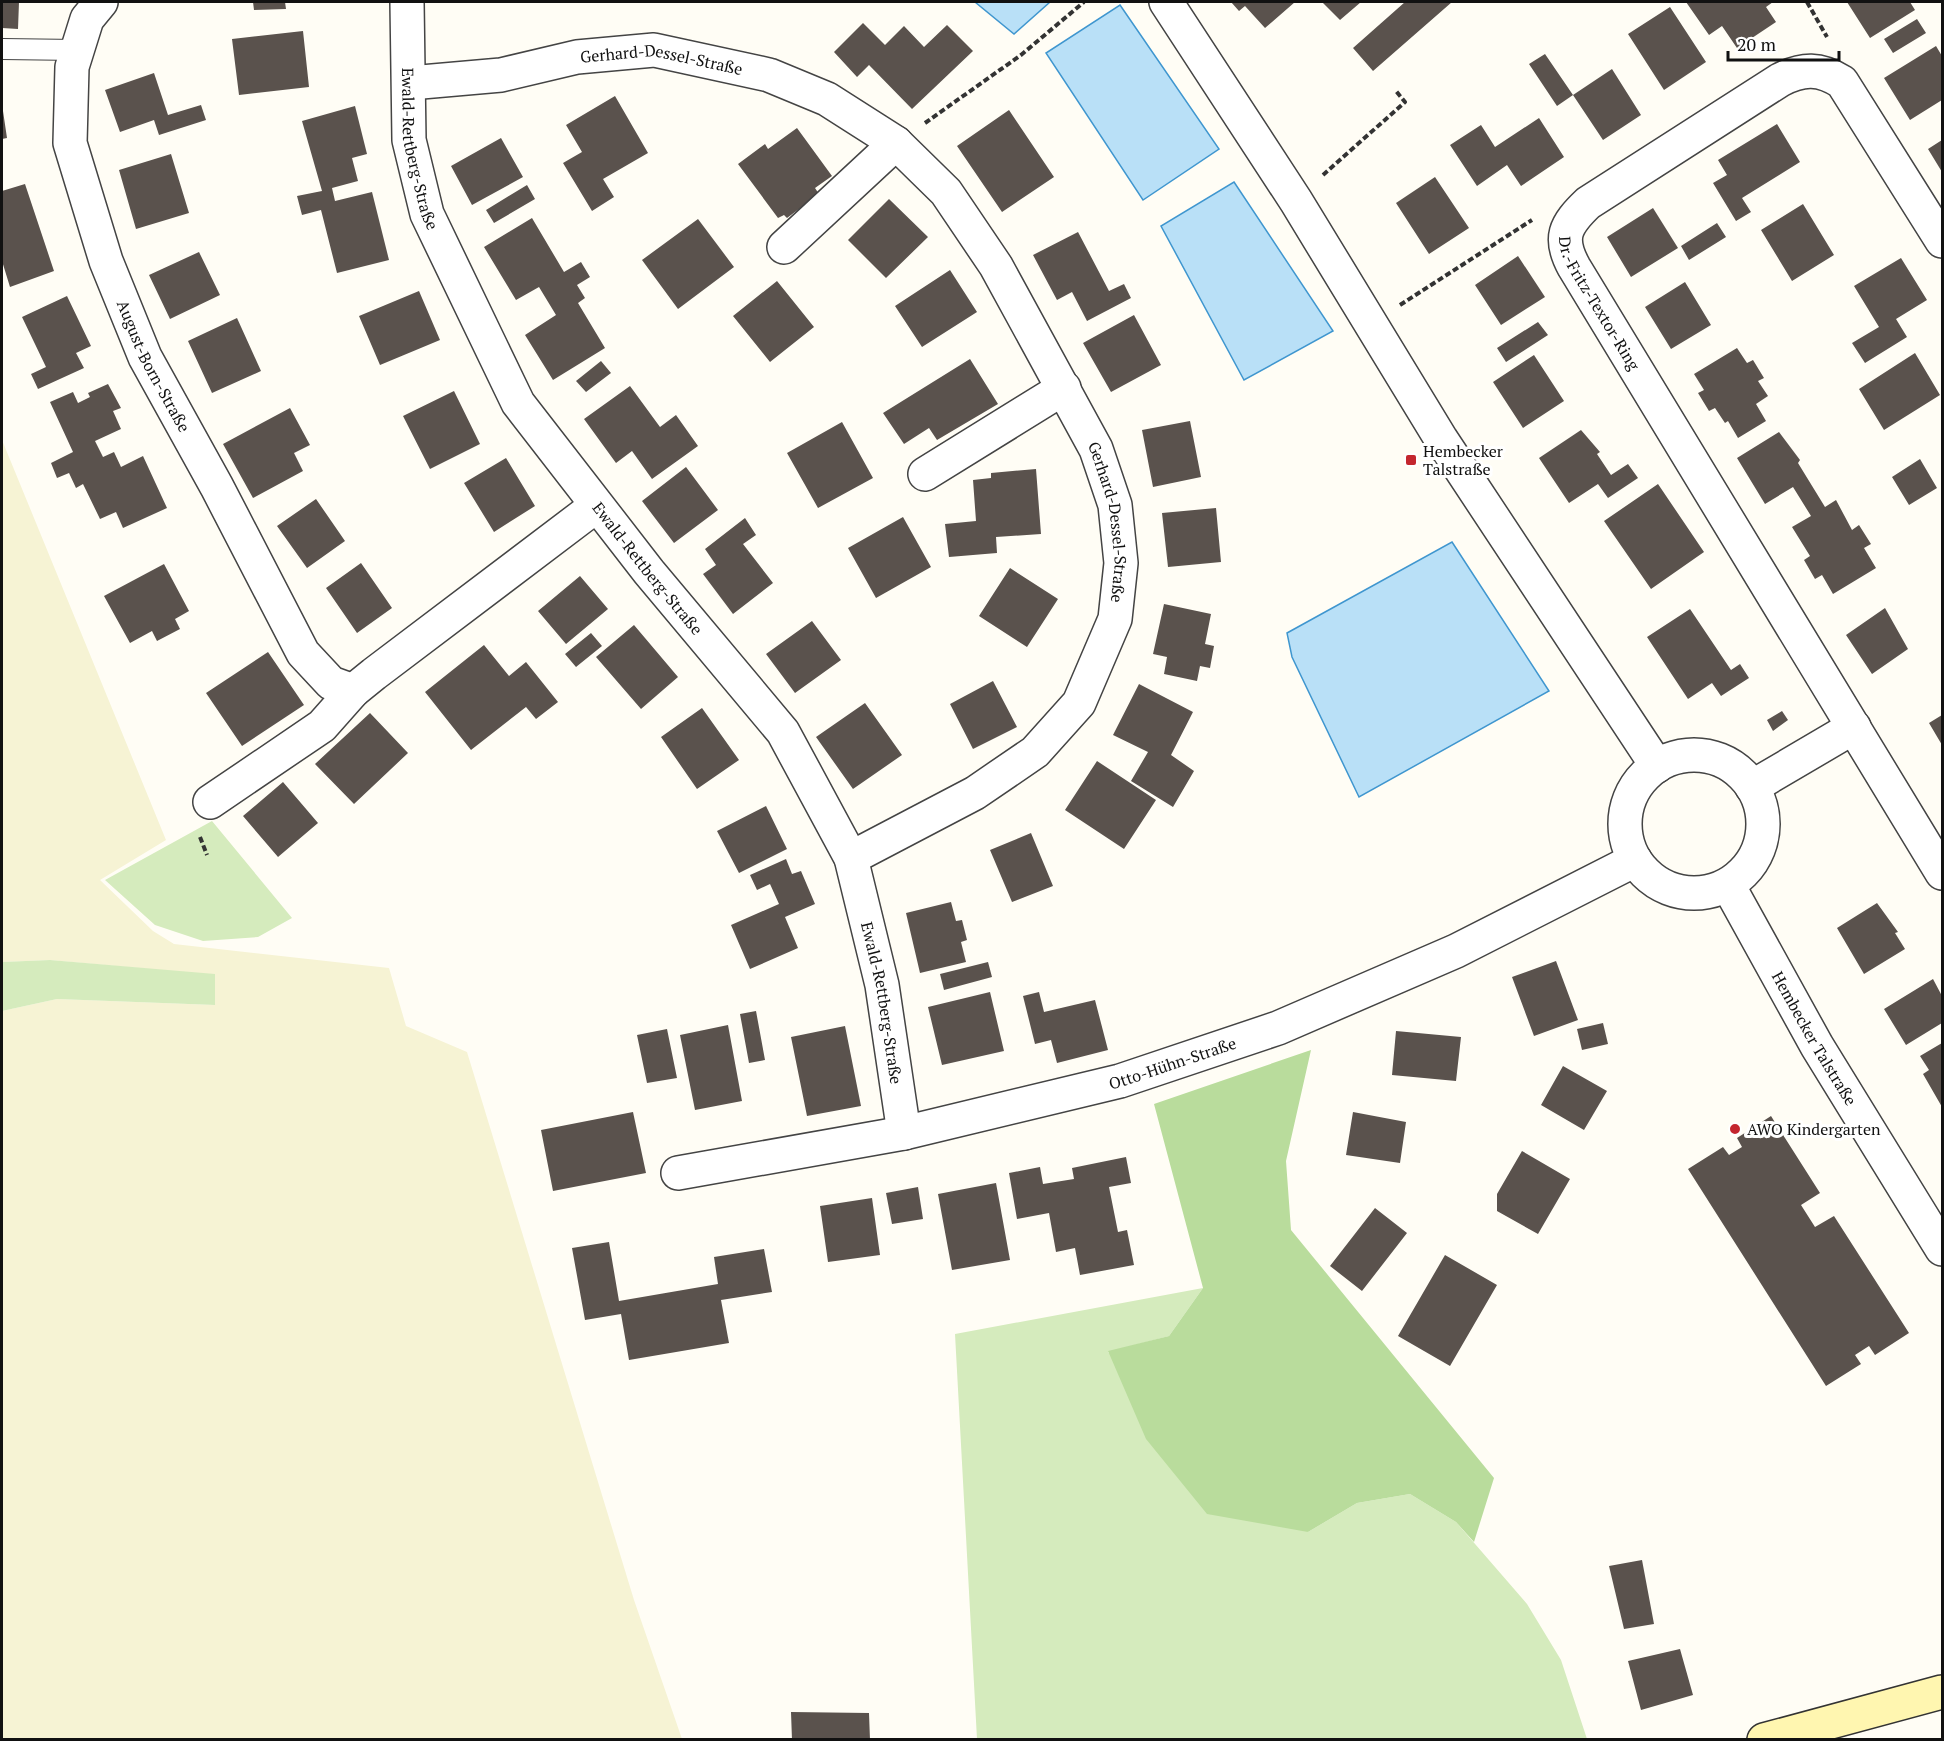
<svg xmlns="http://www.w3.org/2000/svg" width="1944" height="1741" font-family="'PT Serif',serif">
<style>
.farmland{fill:#f6f3d4}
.green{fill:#d5ebbd}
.forest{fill:#b9dc9c}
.water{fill:#b9e0f7;stroke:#3f96cf;stroke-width:1.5}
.building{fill:#5a524d}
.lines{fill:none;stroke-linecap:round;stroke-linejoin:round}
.service-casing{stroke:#444;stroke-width:22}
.minor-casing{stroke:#444;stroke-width:36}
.tertiary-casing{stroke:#444;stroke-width:36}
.secondary-casing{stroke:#333;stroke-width:36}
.path{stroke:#333;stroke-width:4;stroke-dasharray:6 3;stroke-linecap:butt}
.service{stroke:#fff;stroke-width:20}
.minor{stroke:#fff;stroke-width:33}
.tertiary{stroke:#fff;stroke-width:33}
.secondary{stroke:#fff6b0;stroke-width:33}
.poi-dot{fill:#c4262e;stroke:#fff;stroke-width:2}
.labels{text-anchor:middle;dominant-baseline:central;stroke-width:6;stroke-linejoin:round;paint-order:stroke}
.street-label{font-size:16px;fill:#111;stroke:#fff}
.poi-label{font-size:16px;fill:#111;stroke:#fff;text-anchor:start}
</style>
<rect width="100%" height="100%" fill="#fffdf5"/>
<!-- farmland -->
<path class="farmland" d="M2 440 166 840 100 880 153 931 174 944 389 968 406 1026 467 1052 634 1600 682 1739H2V1011L57 999 215 1005V975L50 960 2 962Z"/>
<!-- green -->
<path class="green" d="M212 821 292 918 258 937 203 941 155 925 105 880Z
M50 960 215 974V1005L57 999 2 1011V962Z
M1203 1288 1169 1336 1108 1352 1308 1532 1357 1503 1410 1494 1456 1522 1527 1604 1561 1660 1587 1739H977L955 1334Z"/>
<!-- forest -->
<path class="forest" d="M1311 1050 1286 1161 1291 1230 1494 1478 1474 1542 1456 1522 1410 1494 1357 1503 1308 1532 1207 1514 1146 1439 1108 1351 1169 1336 1203 1288 1154 1104Z"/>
<!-- water -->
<path class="water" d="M975 2H1050L1014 34Z
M1120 5 1219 149 1143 200 1046 53Z
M1234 182 1333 331 1244 380 1161 226Z
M1452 542 1549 691 1359 797 1292 657 1287 633Z"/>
<!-- building -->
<path class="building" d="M2 2H19L18 29 2 28Z
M253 2H285L286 9 254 10Z
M1231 2H1295L1265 28 1245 6 1239 11Z
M1322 2H1361L1340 20Z
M1405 2H1452L1373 71 1353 48Z
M1686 2H1773L1766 7 1776 22 1737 48 1722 26 1709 35Z
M1847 2H1910L1915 10 1870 38Z
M1670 7 1706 62 1664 90 1628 34Z
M1917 19 1926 33 1893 53 1884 39Z
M863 23 885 45 904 26 924 47 947 25 973 51 912 109 869 65 857 77 834 52Z
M303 31 309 87 239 95 232 39Z
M1936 46 1942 56V100L1910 120 1884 78Z
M1545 54 1573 95 1557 106 1529 64Z
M1612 69 1641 115 1603 140 1573 95Z
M154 73 168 115 201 105 206 120 159 135 154 120 120 132 105 90Z
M615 96 648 153 603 179 614 197 592 211 563 163 582 152 566 125Z
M355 106 367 154 352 158 358 181 332 188 335 201 372 192 389 260 337 273 321 210 302 215 297 196 322 191 302 121Z
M1009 110 1054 177 1002 212 957 146Z
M3 111 7 138 2 139V112Z
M1539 118 1564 157 1521 186 1507 165 1477 186 1450 145 1481 125 1495 147Z
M1777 124 1800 162 1742 198 1751 212 1736 221 1713 183 1727 175 1718 160Z
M797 128 832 176 815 188 819 194 787 218 784 215 778 218 738 164 765 144 768 149Z
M501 138 523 177 472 205 451 166Z
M1942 140V172L1928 149Z
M171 154 189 213 136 229 119 170Z
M1435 177 1469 228 1429 254 1396 203Z
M25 184 54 271 10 287 2 261V191Z
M527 185 535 199 494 223 486 210Z
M889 199 928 237 886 278 848 240Z
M1803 204 1834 255 1792 281 1761 230Z
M1653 208 1678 248 1631 277 1607 237Z
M532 218 564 272 581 262 590 277 577 285 585 298 578 303 605 348 553 380 525 335 556 315 539 287 516 300 484 247Z
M698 219 734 267 678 309 642 260Z
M1717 223 1726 237 1689 260 1681 246Z
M1078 232 1109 291 1124 284 1131 298 1087 321 1072 292 1057 300 1033 255Z
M199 252 220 295 170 319 149 275Z
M1518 256 1545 297 1501 325 1475 285Z
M1901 258 1927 300 1896 319 1907 337 1865 363 1852 343 1879 327 1854 286Z
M950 270 977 312 922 347 895 306Z
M777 281 814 327 770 362 733 316Z
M1685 282 1711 325 1671 349 1645 307Z
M419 291 440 340 380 365 359 316Z
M67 296 91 346 76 353 84 368 38 389 31 374 46 367 22 317Z
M1134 315 1161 365 1111 392 1083 343Z
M237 318 261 371 212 393 188 341Z
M1538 322 1548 335 1506 362 1497 348Z
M1737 348 1747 363 1753 360 1764 378 1758 381 1768 396 1756 404 1766 421 1738 438 1728 421 1725 423 1715 408 1709 411 1698 393 1704 390 1694 374Z
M1915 353 1940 395 1884 430 1859 389Z
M1534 355 1564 401 1523 428 1493 382Z
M970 359 998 404 937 440 929 428 904 444 883 413Z
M601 361 611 373 586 392 576 381Z
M108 384 121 408 113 411 121 429 95 441 103 457 114 452 121 467 143 456 167 508 123 528 116 512 100 519 83 484 76 488 69 473 57 478 51 463 73 452 50 402 73 392 78 403 90 397 88 393Z
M630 386 660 427 676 415 698 446 652 479 632 451 616 463 584 419Z
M454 391 480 444 430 469 403 416Z
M290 408 310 445 294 453 303 471 253 498 223 444Z
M1190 421 1201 477 1153 487 1142 430Z
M842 422 873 478 818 508 787 453Z
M1581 430 1600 452 1597 454 1611 475 1628 464 1638 478 1608 498 1598 484 1569 503 1539 458Z
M1779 432 1800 460 1798 463 1825 507 1836 500 1852 530 1859 525 1871 544 1864 548 1876 568 1833 594 1822 575 1815 579 1804 560 1810 556 1792 527 1811 516 1793 487 1765 504 1737 458Z
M506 458 535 506 494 532 464 483Z
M1920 459 1937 488 1909 505 1892 477Z
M686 467 718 510 674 543 642 501Z
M1036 469 1041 534 996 537 997 553 949 557 945 524 976 521 973 480 991 478V473Z
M1658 484 1704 552 1651 589 1604 521Z
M316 499 345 541 307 568 277 526Z
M1216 508 1221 562 1168 567 1162 513Z
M903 517 931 567 876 598 848 548Z
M745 518 756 535 743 544 773 583 733 614 703 574 716 565 705 549Z
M361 563 392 608 357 633 326 588Z
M164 564 189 611 175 619 180 629 157 641 152 631 130 643 104 596Z
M1010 568 1058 599 1027 647 979 616Z
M580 576 608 609 566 644 538 611Z
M1164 604 1211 614 1205 644 1214 646 1210 668 1200 666 1197 681 1164 674 1167 657 1153 654Z
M1885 608 1908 649 1872 674 1846 635Z
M1690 609 1731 670 1740 664 1749 678 1721 696 1712 683 1688 699 1647 637Z
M812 621 841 660 795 693 766 654Z
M634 625 678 677 641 709 596 657Z
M591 633 602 646 576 667 565 654Z
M484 645 509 676 526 662 558 702 536 719 526 707 471 750 425 692Z
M268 652 304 705 242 746 206 693Z
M993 681 1017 727 973 749 950 704Z
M1139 684 1193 712 1171 755 1194 771 1173 807 1131 781 1148 752 1113 735Z
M865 703 902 755 853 789 816 737Z
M702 708 739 760 697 789 661 737Z
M1782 711 1788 720 1773 731 1767 720Z
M370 713 408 753 354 804 315 764Z
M1942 715V745L1929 723Z
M1097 761 1156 800 1124 849 1065 810Z
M283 782 318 823 278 857 243 816Z
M766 806 787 849 739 873 717 831Z
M1031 833 1053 886 1012 902 990 850Z
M786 859 792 874 801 871 815 904 785 917 798 948 750 969 731 925 779 904 770 884 757 890 750 875Z
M951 902 956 921 962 920 967 940 961 942 966 962 920 973 906 913Z
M1877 903 1898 932 1895 933 1905 949 1864 974 1837 928Z
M1556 961 1578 1020 1534 1036 1512 977Z
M988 962 992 977 944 990 940 974Z
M1933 979 1942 996V1023L1906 1045 1884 1009Z
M990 992 1004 1051 942 1065 928 1007Z
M1039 992 1044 1012 1095 1000 1108 1050 1057 1063 1051 1040 1035 1044 1023 996Z
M756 1011 765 1060 749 1063 740 1014Z
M1603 1023 1608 1044 1582 1050 1577 1029Z
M728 1025 742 1101 695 1110 680 1035Z
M845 1026 861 1106 807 1116 791 1037Z
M667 1029 677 1078 647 1083 637 1035Z
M1396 1031 1461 1037 1456 1081 1392 1075Z
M1942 1043V1107L1923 1074 1929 1070 1920 1056Z
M1563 1066 1607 1091 1584 1130 1541 1105Z
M633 1112 646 1173 553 1191 541 1130Z
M1353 1112 1406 1122 1400 1163 1346 1155Z
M1771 1116 1820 1193 1801 1205 1815 1227 1834 1216 1909 1333 1875 1355 1869 1346 1855 1355 1861 1364 1826 1386 1688 1169 1723 1147 1729 1155 1742 1147 1737 1138Z
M1522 1151 1570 1179 1538 1234 1497 1211V1194Z
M1126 1157 1131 1183 1109 1187 1118 1232 1127 1230 1134 1265 1080 1275 1075 1248 1056 1252 1049 1213 1017 1219 1009 1173 1040 1167 1043 1184 1074 1179 1072 1168Z
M996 1183 1010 1260 952 1270 938 1194Z
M918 1187 923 1219 892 1224 886 1193Z
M872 1198 880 1255 828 1262 820 1206Z
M1375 1208 1407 1233 1362 1291 1330 1266Z
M609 1242 619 1301 718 1284 714 1257 764 1249 772 1292 721 1300 729 1343 629 1360 621 1314 585 1320 572 1248Z
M1445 1255 1497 1285 1450 1366 1398 1336Z
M1642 1560 1654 1624 1624 1629 1609 1566Z
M1680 1649 1693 1695 1641 1710 1628 1661Z
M791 1712 869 1713 870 1740H792Z"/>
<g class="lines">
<defs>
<path id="service" d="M2 49 77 50"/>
<g id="minor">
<path id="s1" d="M101 2 87 19 72 67 70 143 106 261 145 357 217 487 303 653 331 683 353 691"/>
<path id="s2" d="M407 2 409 140 427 214 518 403 649 572 783 732 851 858 882 985 904 1133"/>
<path id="s3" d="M410 83 501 75 577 57 654 50 769 75 827 99 896 143 946 192 996 266 1096 449 1115 505 1121 563 1115 619 1079 703 1035 752 975 793 851 858"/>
<path id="s4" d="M1942 241 1842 82C1820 68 1803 68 1780 80L1588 203C1565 225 1558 238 1574 267L1942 873"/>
<path d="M784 247 896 143"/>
<path d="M925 474 1064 388"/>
<path d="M1752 787 1854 727"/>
<path d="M210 802 322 726 353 691 374 674 596 506"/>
<path id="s5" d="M678 1173 904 1133 1120 1081 1278 1028 1456 951 1635 860"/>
</g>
<g id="tertiary">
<path d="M1166 2 1296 201 1441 439 1657 766"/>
<circle cx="1694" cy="824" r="69"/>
<path id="s6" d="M1728 885 1817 1046 1942 1249"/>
</g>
<path id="secondary" d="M1764 1740 1942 1692"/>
</defs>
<!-- service casing -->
<use href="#service" class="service-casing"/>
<!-- minor casing -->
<use href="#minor" class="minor-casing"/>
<!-- tertiary casing -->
<use href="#tertiary" class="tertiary-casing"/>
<!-- secondary casing -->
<use href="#secondary" class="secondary-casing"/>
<!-- path -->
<path class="path" d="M1807 2 1827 37
M925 123 1021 55 1084 2
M1323 175 1405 102 1396 91
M1400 305 1532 220
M200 837 207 855"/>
<!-- service -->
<use href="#service" class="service"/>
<!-- minor -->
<use href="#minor" class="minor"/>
<!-- tertiary -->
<use href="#tertiary" class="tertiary"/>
<!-- secondary -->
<use href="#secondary" class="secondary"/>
</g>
<!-- markers -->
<g class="poi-dot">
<rect x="1405" y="454" width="12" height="12" rx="3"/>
<circle cx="1735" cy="1129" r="6"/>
</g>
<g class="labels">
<!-- street labels -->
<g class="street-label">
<text stroke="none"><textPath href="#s3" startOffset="255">Gerhard-Dessel-Straße</textPath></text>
<text stroke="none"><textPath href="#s2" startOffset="148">Ewald-Rettberg-Straße</textPath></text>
<text stroke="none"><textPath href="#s4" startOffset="598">Dr.-Fritz-Textor-Ring</textPath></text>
<text stroke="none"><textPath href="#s1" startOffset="387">August-Born-Straße</textPath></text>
<text stroke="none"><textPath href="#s3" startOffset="952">Gerhard-Dessel-Straße</textPath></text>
<text stroke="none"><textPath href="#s2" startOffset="634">Ewald-Rettberg-Straße</textPath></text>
<text stroke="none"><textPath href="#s2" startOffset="1138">Ewald-Rettberg-Straße</textPath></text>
<text stroke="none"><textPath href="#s6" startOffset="176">Hembecker Talstraße</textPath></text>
<text stroke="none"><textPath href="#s5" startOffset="507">Otto-Hühn-Straße</textPath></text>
</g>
<!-- poi labels -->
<g class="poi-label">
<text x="1423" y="451">Hembecker<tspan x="1423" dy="18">Talstraße</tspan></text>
<text x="1747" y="1129">AWO Kindergarten</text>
</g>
</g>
<!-- border -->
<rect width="1944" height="1741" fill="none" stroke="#111111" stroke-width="6"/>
<!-- scale -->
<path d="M1728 51v9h111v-9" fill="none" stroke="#111111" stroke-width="3"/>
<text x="1737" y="51" font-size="18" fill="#111111" stroke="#ffffff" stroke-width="4.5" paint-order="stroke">20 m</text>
</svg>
